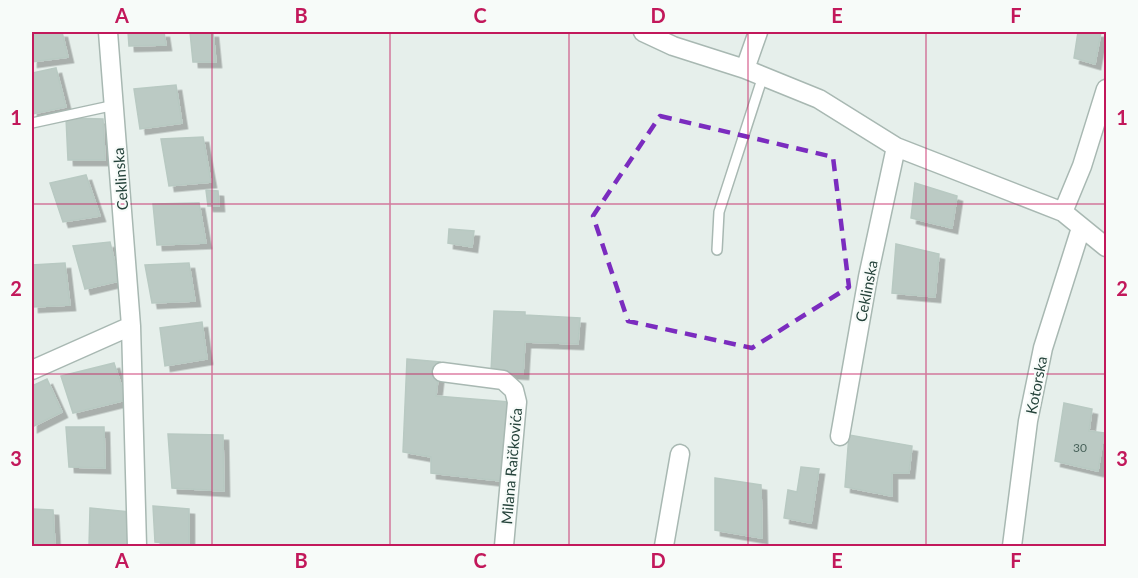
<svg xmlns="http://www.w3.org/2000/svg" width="1138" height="578" font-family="Lato,sans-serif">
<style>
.building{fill:#bbcac4;stroke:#b8c9c2;stroke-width:1.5;filter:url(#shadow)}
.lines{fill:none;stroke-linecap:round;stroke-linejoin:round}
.lane-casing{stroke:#a8b8b2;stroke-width:12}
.street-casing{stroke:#a8b8b2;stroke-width:21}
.lane{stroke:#fff;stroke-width:9}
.street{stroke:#fff;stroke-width:18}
.marked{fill:none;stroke:#7b2cbf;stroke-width:4.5;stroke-dasharray:12 8;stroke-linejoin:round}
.grid{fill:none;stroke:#c2185b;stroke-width:1.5;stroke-opacity:0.55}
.labels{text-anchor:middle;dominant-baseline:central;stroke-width:4.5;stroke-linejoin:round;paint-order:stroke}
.number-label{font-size:12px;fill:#4a645c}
.street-label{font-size:15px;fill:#24423a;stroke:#f7fbf9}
.neatline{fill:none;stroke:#c2185b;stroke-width:2}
.grid-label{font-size:20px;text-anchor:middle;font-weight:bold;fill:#c2185b}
</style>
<defs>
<filter id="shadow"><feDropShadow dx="5.5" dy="5.5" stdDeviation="0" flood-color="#0004"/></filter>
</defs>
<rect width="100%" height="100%" fill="#e6efeb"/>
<!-- building -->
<path class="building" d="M32 32H62L68 57 32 62Z
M128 32H164L166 45 129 46Z
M190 32H213L216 62H193Z
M1078 32H1101L1095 64 1074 58Z
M56 68 66 107 32 114V73Z
M176 85 182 123 140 129 134 89Z
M66 118 103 119 105 160H68Z
M203 137 211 182 169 186 161 139Z
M86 175 100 216 63 222 50 183Z
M915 183 957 196 952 228 911 218Z
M206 190 218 191 219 206H208Z
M199 203 206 243 157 245 153 204Z
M449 229 474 231 472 247 448 243Z
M110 242 119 281 85 289 73 246Z
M896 244 939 254 935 297 892 293Z
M65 263 70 305 33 307 32 265Z
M189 263 195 301 152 303 145 265Z
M494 311 525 312V315L580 318 578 344 525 342 523 374 491 372Z
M202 322 207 359 165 366 160 328Z
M407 359 440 362 436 396 510 402 509 482 431 473V457L403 452Z
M114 363 126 400 73 413 61 376Z
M47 379 62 412 32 427V386Z
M1064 403 1092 409 1089 431 1104 433 1098 471 1055 461Z
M66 427H104L105 468 69 467Z
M168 434 223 435 224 491 172 488Z
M849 435 912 446 909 473H892V496L845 487Z
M801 467 819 469 811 523 784 518 788 490 797 492Z
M715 478 761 485 762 538 715 530Z
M153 506 189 509V545L155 542Z
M90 508 130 512 132 546H89Z
M32 509 53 510 55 546H32Z"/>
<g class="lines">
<defs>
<path id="lane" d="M32 123 115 105
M717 250 719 212 763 76"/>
<path id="street" d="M108 32 131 326 137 546
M643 32 673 46 745 69 819 99 896 147 1063 212 1106 247
M745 69 758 32
M1063 212 1082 166 1106 89
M32 370 131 326
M442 372 503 380 514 390 517 402 504 546
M840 436 868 277 896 147
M664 546 680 454
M1012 546 1028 421 1043 348 1081 228"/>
</defs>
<!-- lane casing -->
<use href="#lane" class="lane-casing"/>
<!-- street casing -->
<use href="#street" class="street-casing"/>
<!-- lane -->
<use href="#lane" class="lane"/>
<!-- street -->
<use href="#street" class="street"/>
</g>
<!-- marked area -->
<path class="marked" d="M660 116 833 157 849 287 752 348 628 321 593 216Z"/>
<!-- grid -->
<path class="grid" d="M212 32V546M390 32V546M569 32V546M748 32V546M926 32V546M32 204H1106M32 374H1106"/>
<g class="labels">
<!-- number labels -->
<g class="number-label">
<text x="1080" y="447">30</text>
</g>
<!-- street labels -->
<g class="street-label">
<text transform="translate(120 179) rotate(-94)">Ceklinska</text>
<text transform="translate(866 291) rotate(-79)">Ceklinska</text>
<text transform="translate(1036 385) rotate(-79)">Kotorska</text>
<text transform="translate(511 466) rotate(-85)">Milana Raičkovića</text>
</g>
</g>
<!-- border -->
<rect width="1138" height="578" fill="none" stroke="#f7fbf9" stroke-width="66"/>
<rect x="33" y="33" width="1072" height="512" class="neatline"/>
<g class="grid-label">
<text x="122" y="23">A</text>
<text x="301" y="23">B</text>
<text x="480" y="23">C</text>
<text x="658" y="23">D</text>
<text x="837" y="23">E</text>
<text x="1016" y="23">F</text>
<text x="16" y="125">1</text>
<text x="1122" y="125">1</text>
<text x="16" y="296">2</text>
<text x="1122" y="296">2</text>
<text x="16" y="466">3</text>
<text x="1122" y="466">3</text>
<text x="122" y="568">A</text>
<text x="301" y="568">B</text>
<text x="480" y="568">C</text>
<text x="658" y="568">D</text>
<text x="837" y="568">E</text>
<text x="1016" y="568">F</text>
</g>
</svg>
